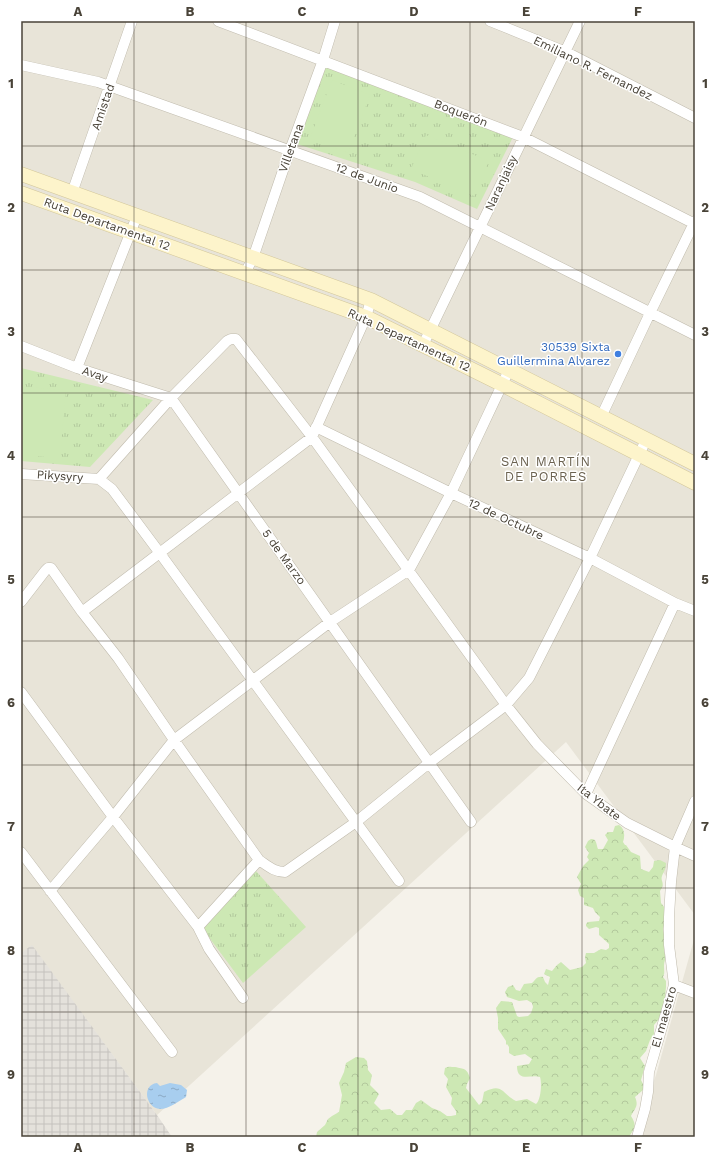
<svg xmlns="http://www.w3.org/2000/svg" width="716" height="1158" font-family="'Work Sans',sans-serif">
<style>
.residential{fill:#e8e4d8}
.industrial{fill:url(#industrial-grid)}
.forest{fill:url(#forest-crowns)}
.park{fill:url(#park-tufts)}
.pitch{fill:#cde8b4}
.water{fill:url(#water-ripples)}
.lines{fill:none;stroke-linecap:round;stroke-linejoin:round}
.street-casing{stroke:#c0bbad;stroke-width:11}
.secondary-casing{stroke:#d3c79a;stroke-width:15}
.street{stroke:#fff;stroke-width:10}
.secondary{stroke:#fdf4cb;stroke-width:14}
.grid{fill:none;stroke:#494338;stroke-width:1;stroke-opacity:0.55}
.shop-dot{fill:#3f7fe0;stroke:#fff;stroke-width:1.5}
.labels{text-anchor:middle;dominant-baseline:central;stroke-width:3;stroke-linejoin:round;paint-order:stroke}
.street-label{font-size:12px;fill:#494338;stroke:#fff}
.shop-label{font-size:12px;fill:#366cbe;stroke:#fff;text-anchor:end}
.neighbourhood-label{font-size:13px;letter-spacing:1px;fill:#6b6250;stroke:#fff}
.neatline{fill:none;stroke:#494338;stroke-width:1.5}
.grid-label{font-size:13px;text-anchor:middle;font-weight:bold;fill:#494338}
</style>
<defs>
<pattern id="industrial-grid" width="8" height="8" patternUnits="userSpaceOnUse"><rect width="8" height="8" fill="#e4e1db"/><path d="M0 4h8M4 0v8" fill="none" stroke="#c5c2bd"/></pattern>
<pattern id="forest-crowns" width="20" height="18" patternUnits="userSpaceOnUse"><rect width="20" height="18" fill="#cde8b4"/><path d="M2 6a3 3 0 1 1 6 0M12 15a3 3 0 1 1 6 0" fill="none" stroke="#b2c89c"/></pattern>
<pattern id="park-tufts" width="24" height="20" patternUnits="userSpaceOnUse"><rect width="24" height="20" fill="#cde8b4"/><path d="M3 7l-1-3M5 7V3M7 7l1-3M15 17l-1-3M17 17v-4M19 17l1-3" fill="none" stroke="#b2c89c"/></pattern>
<pattern id="water-ripples" width="26" height="14" patternUnits="userSpaceOnUse"><rect width="26" height="14" fill="#a8ceef"/><path d="M2 4q2-2 4 0t4 0M15 11q2-2 4 0t4 0" fill="none" stroke="#8ba9c3"/></pattern>
</defs>
<rect width="100%" height="100%" fill="#f5f2ea"/>
<!-- residential -->
<path class="residential" d="M21 21H695V915L566 742 157 1115 32 946 21 953Z
M695 936V1137H635L656 1075Z"/>
<!-- industrial -->
<path class="industrial" d="M32 945 157 1115 172 1137H21V953Z"/>
<!-- forest -->
<path class="forest" d="M619 825C625 829 625 836 623 842L625 845H626L631 852 640 856 641 869 649 872 653 867 654 861 660 860 666 863C666 869 664 871 662 876 660 882 666 882 660 891L661 903 665 908V921L663 929 666 945 664 950C667 960 664 959 664 967 664 971 665 973 663 977L666 981V987L664 1008 659 1019 654 1025V1034L650 1040 646 1051 640 1058 645 1066 641 1080 644 1086 643 1090 635 1097C639 1106 635 1108 631 1116 637 1126 635 1127 629 1137H316L317 1132 325 1125 328 1119 332 1116 339 1112 342 1095 339 1083 344 1072 346 1063 356 1057 364 1058 367 1061 368 1070 372 1075 370 1085 379 1094 374 1103 381 1110 390 1109 397 1115H402L406 1110H412L416 1103 421 1100 432 1108 440 1111 447 1116H451L456 1115V1111L451 1104 452 1098 446 1087 448 1079 444 1074 445 1068C449 1066 450 1067 455 1067 464 1069 467 1068 470 1078L467 1084 466 1088 479 1105 482 1102 484 1092C503 1082 502 1094 516 1101L527 1099 536 1104C541 1100 542 1083 540 1077 531 1074 517 1083 517 1066L529 1064 532 1059 525 1054 514 1056 509 1053V1047L507 1044 506 1045V1041L498 1029V1018L496 1008 501 1001 512 1002 517 1016 519 1017 528 1016 531 1013 533 1007 532 1003 527 1000 519 1001 507 997 505 992 508 987 513 985 516 990 520 991 524 984 532 983C536 980 536 976 543 977L545 982 548 985 550 977 544 974 546 969 552 971 557 965 561 962 570 970 582 967 586 963 585 957 586 953H594L601 949 606 950 609 948V944L599 935V928L596 927 589 929 586 926V924L588 922 599 921 600 917 595 912 593 908 584 905V898L580 896 578 890 581 884 577 877 583 866 589 860 587 857 589 853 585 847 588 841 591 839C597 839 596 844 598 849H603L608 840 605 835 608 832H613L615 826Z"/>
<!-- park -->
<path class="park" d="M324 66 513 137 477 209 415 182 297 144Z
M21 368 153 400 90 467 21 461Z
M256 871 306 927 243 983 202 928Z"/>
<!-- pitch -->
<path class="pitch" d="M332 80 370 95 348 153 310 138Z
M426 135 489 161 474 196 411 169Z
M25 387 66 390 60 458 21 455Z"/>
<!-- water -->
<path class="water" d="M157 1083 160 1086 170 1083 181 1085 187 1090 186 1097C179 1101 169 1109 160 1109 146 1108 141 1085 157 1083Z"/>
<g class="lines">
<defs>
<path id="street" d="M218 21 523 137 695 224
M490 21 566 52 695 118
M21 65 98 82 420 197 695 335
M72 193 132 21
M245 273 253 258 290 150 323 60 335 21
M371 300 366 317 312 437 82 612 118 658 174 740 330 622 409 570 451 493 509 370
M423 345 580 21
M21 346 77 368 171 398 471 822
M77 368 137 216
M601 417 651 311 695 221
M316 427 451 493 590 558 675 603 695 611
M21 474 99 479
M99 479 171 398 227 341 231 339H236L312 437 506 705 537 744 586 794 627 823 675 847 695 856
M99 479 112 489 159 552 399 881
M21 602 45 571 48 568H51L82 612
M21 692 113 817 198 927 209 949 243 998
M586 794 675 603
M21 852 172 1052
M50 891 113 817 174 740 259 860C268 866 274 872 285 872L356 822 429 763 506 705 529 678 590 558 646 440
M198 927 259 860
M674 985 695 993
M637 1137 645 1109 648 1092 649 1072 674 985 669 945V917L671 882 675 847 695 801"/>
<path id="secondary" d="M21 174 371 300 695 464
M21 193 366 317 503 385 695 483"/>
</defs>
<!-- street casing -->
<use href="#street" class="street-casing"/>
<!-- secondary casing -->
<use href="#secondary" class="secondary-casing"/>
<!-- street -->
<use href="#street" class="street"/>
<!-- secondary -->
<use href="#secondary" class="secondary"/>
</g>
<!-- grid -->
<path class="grid" d="M134 21V1137M246 21V1137M358 21V1137M470 21V1137M582 21V1137M21 146H695M21 270H695M21 393H695M21 517H695M21 641H695M21 765H695M21 888H695M21 1012H695"/>
<!-- markers -->
<circle class="shop-dot" cx="618" cy="354" r="4"/>
<g class="labels">
<!-- street labels -->
<g class="street-label">
<text transform="translate(593 68) rotate(26)">Emiliano R. Fernandez</text>
<text transform="translate(103 107) rotate(-71)">Amistad</text>
<text transform="translate(461 113) rotate(21)">Boquerón</text>
<text transform="translate(291 148) rotate(-70)">Villetana</text>
<text transform="translate(367 178) rotate(20)">12 de Junio</text>
<text transform="translate(501 183) rotate(-65)">Naranjaisy</text>
<text transform="translate(107 224) rotate(20)">Ruta Departamental 12</text>
<text transform="translate(409 340) rotate(25)">Ruta Departamental 12</text>
<text transform="translate(95 374) rotate(18)">Avay</text>
<text transform="translate(60 476) rotate(4)">Pikysyry</text>
<text transform="translate(506 519) rotate(25)">12 de Octubre</text>
<text transform="translate(284 557) rotate(54)">5 de Marzo</text>
<text transform="translate(599 802) rotate(38)">Ita Ybate</text>
<text transform="translate(664 1017) rotate(-74)">El maestro</text>
</g>
<!-- shop labels -->
<g class="shop-label">
<text x="610" y="347">30539 Sixta<tspan x="610" dy="14">Guillermina Alvarez</tspan></text>
</g>
<!-- neighbourhood labels -->
<g class="neighbourhood-label">
<text x="546" y="461">SAN MARTÍN<tspan x="546" dy="15">DE PORRES</tspan></text>
</g>
</g>
<!-- border -->
<rect width="716" height="1158" fill="none" stroke="#ffffff" stroke-width="44"/>
<rect x="22" y="22" width="672" height="1114" class="neatline"/>
<g class="grid-label">
<text x="78" y="16">A</text>
<text x="190" y="16">B</text>
<text x="302" y="16">C</text>
<text x="414" y="16">D</text>
<text x="526" y="16">E</text>
<text x="638" y="16">F</text>
<text x="11" y="88">1</text>
<text x="705" y="88">1</text>
<text x="11" y="212">2</text>
<text x="705" y="212">2</text>
<text x="11" y="336">3</text>
<text x="705" y="336">3</text>
<text x="11" y="460">4</text>
<text x="705" y="460">4</text>
<text x="11" y="584">5</text>
<text x="705" y="584">5</text>
<text x="11" y="707">6</text>
<text x="705" y="707">6</text>
<text x="11" y="831">7</text>
<text x="705" y="831">7</text>
<text x="11" y="955">8</text>
<text x="705" y="955">8</text>
<text x="11" y="1079">9</text>
<text x="705" y="1079">9</text>
<text x="78" y="1152">A</text>
<text x="190" y="1152">B</text>
<text x="302" y="1152">C</text>
<text x="414" y="1152">D</text>
<text x="526" y="1152">E</text>
<text x="638" y="1152">F</text>
</g>
</svg>
